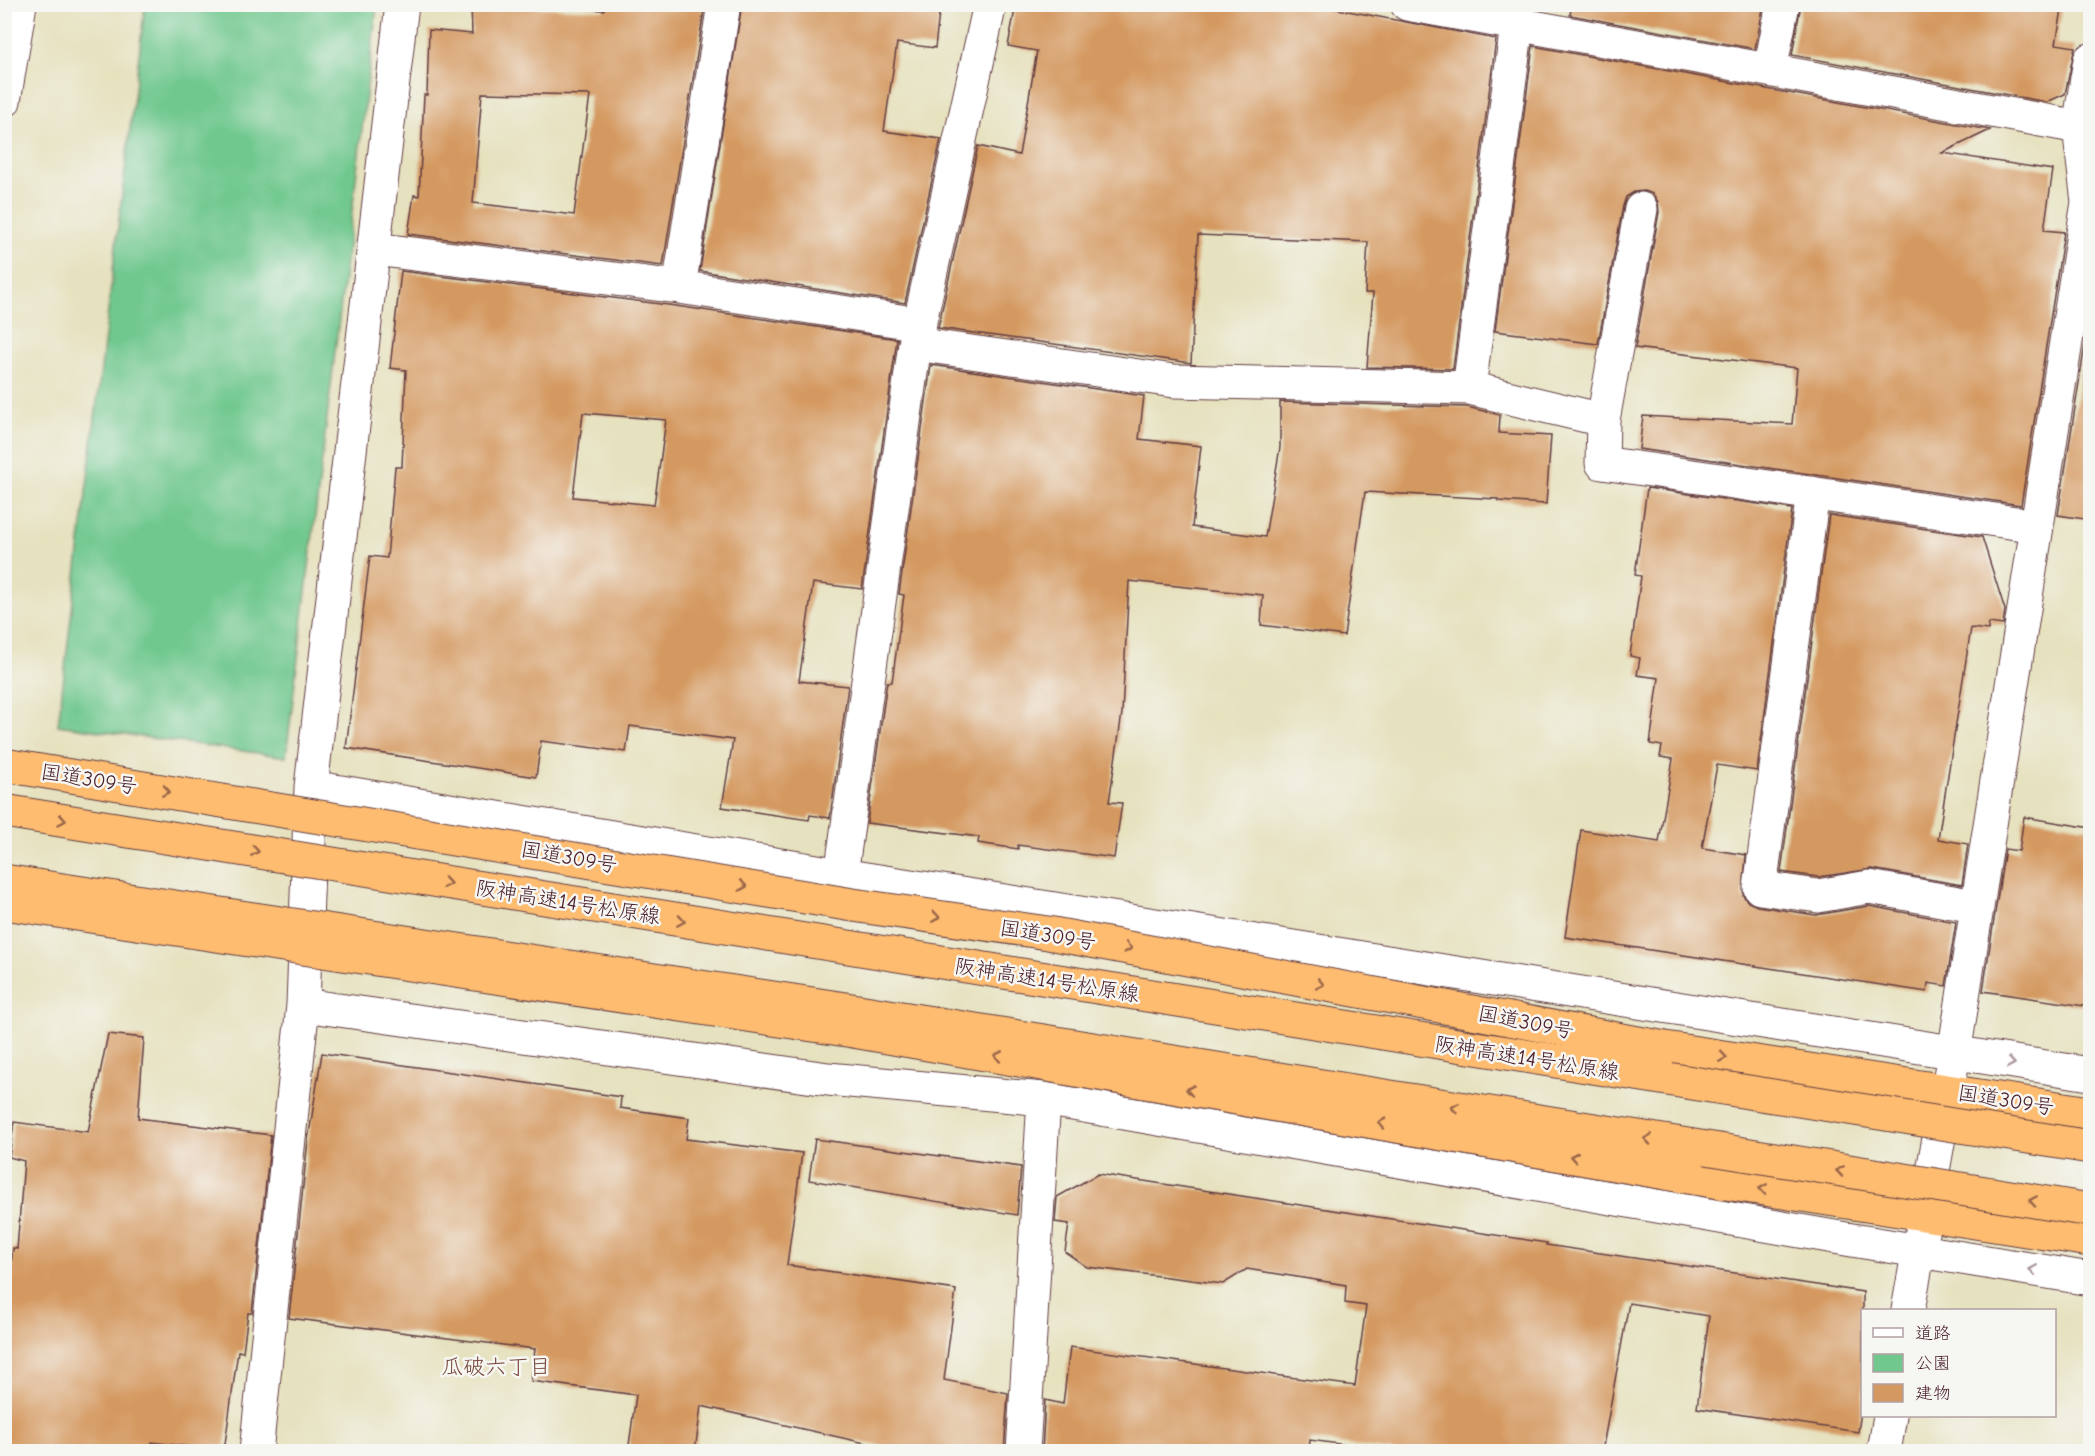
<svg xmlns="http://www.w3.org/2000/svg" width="2095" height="1456" font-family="'Comic Neue','Klee One',sans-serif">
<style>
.green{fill:#70c88e;stroke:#5d745c;stroke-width:1.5}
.building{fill:#d49960;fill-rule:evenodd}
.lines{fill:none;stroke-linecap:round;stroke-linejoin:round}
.pedestrian-casing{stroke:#613c41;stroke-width:35}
.minor-casing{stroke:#613c41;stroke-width:35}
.trunk-casing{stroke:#613c41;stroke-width:35}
.pedestrian{stroke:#fff;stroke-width:33}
.minor{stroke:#fff;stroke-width:33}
.trunk{stroke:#fdbc70;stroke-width:33}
.trunk-bridge-casing{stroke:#613c41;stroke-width:35;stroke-linecap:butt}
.motorway-bridge-casing{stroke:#613c41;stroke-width:35;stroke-linecap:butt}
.trunk-bridge{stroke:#fdbc70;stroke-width:33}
.motorway-bridge{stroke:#fdbc70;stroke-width:33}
.oneway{stroke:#9b664a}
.oneway2{stroke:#ae9aa0}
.labels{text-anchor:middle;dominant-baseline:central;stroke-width:5;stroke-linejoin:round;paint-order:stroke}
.street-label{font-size:21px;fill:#4a1f2b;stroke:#f6f6f2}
.neighbourhood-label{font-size:22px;fill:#7a4a3e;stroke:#f6f6f2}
</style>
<rect width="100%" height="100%" fill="#f6f6f2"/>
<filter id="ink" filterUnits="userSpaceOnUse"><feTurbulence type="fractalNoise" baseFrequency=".0167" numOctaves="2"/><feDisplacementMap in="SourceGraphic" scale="12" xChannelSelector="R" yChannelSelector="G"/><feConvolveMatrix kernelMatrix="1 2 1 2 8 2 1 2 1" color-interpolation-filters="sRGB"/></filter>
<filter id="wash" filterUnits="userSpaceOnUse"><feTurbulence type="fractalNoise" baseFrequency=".008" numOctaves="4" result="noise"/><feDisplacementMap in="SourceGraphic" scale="24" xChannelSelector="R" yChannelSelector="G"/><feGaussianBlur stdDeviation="1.35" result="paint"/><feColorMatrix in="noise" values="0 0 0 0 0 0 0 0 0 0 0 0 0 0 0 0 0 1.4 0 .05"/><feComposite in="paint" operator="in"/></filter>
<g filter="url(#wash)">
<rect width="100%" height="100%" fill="#e6e1be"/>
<!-- green -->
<path class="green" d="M145 5H377L286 757 58 725Z"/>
<g id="blocks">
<!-- building -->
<path class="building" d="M605 4H705L663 266 408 234 414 195 419 196 424 95H427L429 30 472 34 471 5 604 10ZM482 93 590 95 574 215 473 203Z
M742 4H940L935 48 897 43 884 131 941 139 905 303 700 271Z
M1016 4H1311L1496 39 1453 369 1367 367 1373 293H1365L1368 242 1198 235 1191 363 938 328 978 146 1019 155 1037 51 1008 46Z
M1572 4H1764L1755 49 1570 15Z
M1801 4H2063L2056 44 2075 47 2065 94 2047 102 1792 55Z
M1533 46 1990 130 1942 153 2053 170 2044 230 2064 232 2021 505 1639 449 1643 416 1792 424 1797 368 1635 348 1659 212 1658 202 1653 194 1645 191 1634 192 1626 197 1623 206 1598 344 1495 331Z
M401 271 676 306 897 339 862 589 813 583 799 681 848 686 830 818 810 815 809 820 722 807 733 740 630 726 626 752 541 741 536 777 346 748 370 556 387 558 395 467H402L406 370 390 368ZM583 413 666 420 654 505 573 497Z
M2091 307V520L2058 515Z
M931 365 1144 396 1139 439 1201 446 1192 527 1265 537 1280 447V402L1467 407 1500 415 1499 433 1551 436 1546 504 1498 501V499L1365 492 1344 636 1261 625 1263 595 1129 581 1122 713 1109 802 1122 803 1114 858 1018 845V849L978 843 979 837 867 823 887 682H892L904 595 899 594Z
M1647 488 1792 509 1757 771 1717 765 1702 848 1746 855 1743 895 1748 902 1757 906 1816 915 1869 906 1956 922 1946 986 1928 983 1927 992 1565 937 1581 830 1659 842 1673 759 1660 757 1662 746 1650 744 1659 678 1637 675 1640 658 1630 656 1641 576 1635 575Z
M1829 515 1982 537 2005 610 2003 625 1989 623 1988 630 1971 628 1938 839 1968 844 1962 885 1872 869 1818 877 1781 872Z
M2024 817 2091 828V1007L1983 991 2005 849 2019 851Z
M108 1034 144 1038 138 1118 271 1135 252 1313H248L243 1352 238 1351 224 1451 152 1442 151 1452H4V1316L13 1248 17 1249 24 1161 9 1157 14 1122 88 1132Z
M322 1053 621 1097 620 1108 689 1118 686 1139 802 1153 787 1265 956 1290 944 1380 1008 1393 1004 1452H905L701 1406 695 1452H628L636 1395 531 1381 535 1349 289 1318 308 1140Z
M815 1139 1021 1167 1017 1215 809 1180Z
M1098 1174 1547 1243 1546 1245 1863 1292V1398L1858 1432 1697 1408 1709 1316 1629 1303 1602 1452H1399L1310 1440 1309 1452H1042L1045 1400 1063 1404 1070 1347 1355 1386 1366 1306 1345 1303 1346 1285 1247 1269 1223 1284 1087 1267 1065 1252 1069 1224 1055 1222 1057 1197Z"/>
</g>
</g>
<g filter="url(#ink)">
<use href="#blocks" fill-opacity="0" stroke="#613c41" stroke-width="1.5"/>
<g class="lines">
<defs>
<path id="pedestrian" d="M4 101 20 4"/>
<path id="minor" d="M1407 4 2079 127
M1770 70 1783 4
M1641 209 1603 420 1602 463 2037 526
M374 249 679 287 920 324
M679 287 724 4
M915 344 1174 381 1469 388 1603 420
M1469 388 1517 25
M1813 493 1760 888 1818 896 1869 887 1975 906
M311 787 841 875 2090 1074
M841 875 915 344 990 4
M303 1005 828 1079 1044 1099 1846 1239 2090 1279
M1908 1310 1954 1054 2088 202 2079 127 2090 60
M256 1452 303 1005 311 787 402 4
M1023 1452 1044 1099
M1884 1452 1890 1416"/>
<path id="trunk" d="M1665 1048 2090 1113
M1694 1178 2090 1240"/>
</defs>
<!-- pedestrian casing -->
<use href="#pedestrian" class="pedestrian-casing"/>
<!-- minor casing -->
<use href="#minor" class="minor-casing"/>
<!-- trunk casing -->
<use href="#trunk" class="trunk-casing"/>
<!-- pedestrian -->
<use href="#pedestrian" class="pedestrian"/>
<!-- minor -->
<use href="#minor" class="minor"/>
<!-- trunk -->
<use href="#trunk" class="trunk"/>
<defs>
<path id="trunk-bridge" d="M4 765 853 905 1048 933 1665 1048
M4 903 853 1031 1694 1178"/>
<path id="motorway-bridge" d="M4 811 2090 1147
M4 881 852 1010 2090 1210"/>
</defs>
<!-- trunk-bridge casing -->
<use href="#trunk-bridge" class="trunk-bridge-casing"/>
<!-- motorway-bridge casing -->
<use href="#motorway-bridge" class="motorway-bridge-casing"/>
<!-- trunk-bridge -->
<use href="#trunk-bridge" class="trunk-bridge"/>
<!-- motorway-bridge -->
<use href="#motorway-bridge" class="motorway-bridge"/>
</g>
<!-- one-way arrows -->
<defs><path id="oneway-chevron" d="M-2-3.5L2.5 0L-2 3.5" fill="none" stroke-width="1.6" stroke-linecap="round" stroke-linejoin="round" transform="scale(1.5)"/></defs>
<g class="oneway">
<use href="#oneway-chevron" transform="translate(166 791) rotate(9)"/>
<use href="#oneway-chevron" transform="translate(62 820) rotate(9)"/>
<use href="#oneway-chevron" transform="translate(255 851) rotate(9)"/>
<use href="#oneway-chevron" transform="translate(447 883) rotate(9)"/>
<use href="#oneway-chevron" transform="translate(743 886) rotate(10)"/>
<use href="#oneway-chevron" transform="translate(936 917) rotate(8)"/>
<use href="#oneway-chevron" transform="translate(681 921) rotate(9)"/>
<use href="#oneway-chevron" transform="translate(1128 948) rotate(11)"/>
<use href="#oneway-chevron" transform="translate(1320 984) rotate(11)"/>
<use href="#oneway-chevron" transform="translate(998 1056) rotate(-170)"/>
<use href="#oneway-chevron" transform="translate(1723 1057) rotate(9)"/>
<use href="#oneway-chevron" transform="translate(1190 1090) rotate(-170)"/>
<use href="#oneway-chevron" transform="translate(1455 1108) rotate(-171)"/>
<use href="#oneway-chevron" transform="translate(1382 1123) rotate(-170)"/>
<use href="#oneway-chevron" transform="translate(1648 1139) rotate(-171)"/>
<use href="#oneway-chevron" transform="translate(1574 1157) rotate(-170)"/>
<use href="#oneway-chevron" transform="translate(1840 1171) rotate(-171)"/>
<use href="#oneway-chevron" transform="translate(1763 1189) rotate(-171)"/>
<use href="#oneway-chevron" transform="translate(2033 1201) rotate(-171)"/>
</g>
<g class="oneway2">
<use href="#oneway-chevron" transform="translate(2011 1063) rotate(9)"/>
<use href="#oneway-chevron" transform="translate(2033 1270) rotate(-171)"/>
</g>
</g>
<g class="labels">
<!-- street labels -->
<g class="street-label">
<text transform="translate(89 779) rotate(9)">国道309号</text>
<text transform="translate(569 857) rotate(10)">国道309号</text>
<text transform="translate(568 902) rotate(9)">阪神高速14号松原線</text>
<text transform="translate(1048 935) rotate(9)">国道309号</text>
<text transform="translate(1047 980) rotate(9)">阪神高速14号松原線</text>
<text transform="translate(1526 1022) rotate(11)">国道309号</text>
<text transform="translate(1527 1058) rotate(9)">阪神高速14号松原線</text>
<text transform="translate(2006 1100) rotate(9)">国道309号</text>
</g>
<!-- neighbourhood labels -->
<g class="neighbourhood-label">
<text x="496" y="1367">瓜破六丁目</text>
</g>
</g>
<!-- margin -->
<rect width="2095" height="1456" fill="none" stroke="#f6f6f2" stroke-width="24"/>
<!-- legend -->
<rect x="1861" y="1309" width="195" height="108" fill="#f6f6f2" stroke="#b1a0a2" stroke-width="1.5"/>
<rect x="1873" y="1328" width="30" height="9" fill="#ffffff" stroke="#b1a0a2" stroke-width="1.5"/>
<text x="1915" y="1339" font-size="18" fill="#4a1f2b">道路</text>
<rect x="1873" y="1354" width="30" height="18" fill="#70c88e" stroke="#b1a0a2" stroke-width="1.5"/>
<text x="1915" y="1369" font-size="18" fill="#4a1f2b">公園</text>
<rect x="1873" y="1384" width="30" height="18" fill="#d49960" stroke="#b1a0a2" stroke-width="1.5"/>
<text x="1915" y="1399" font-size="18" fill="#4a1f2b">建物</text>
</svg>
